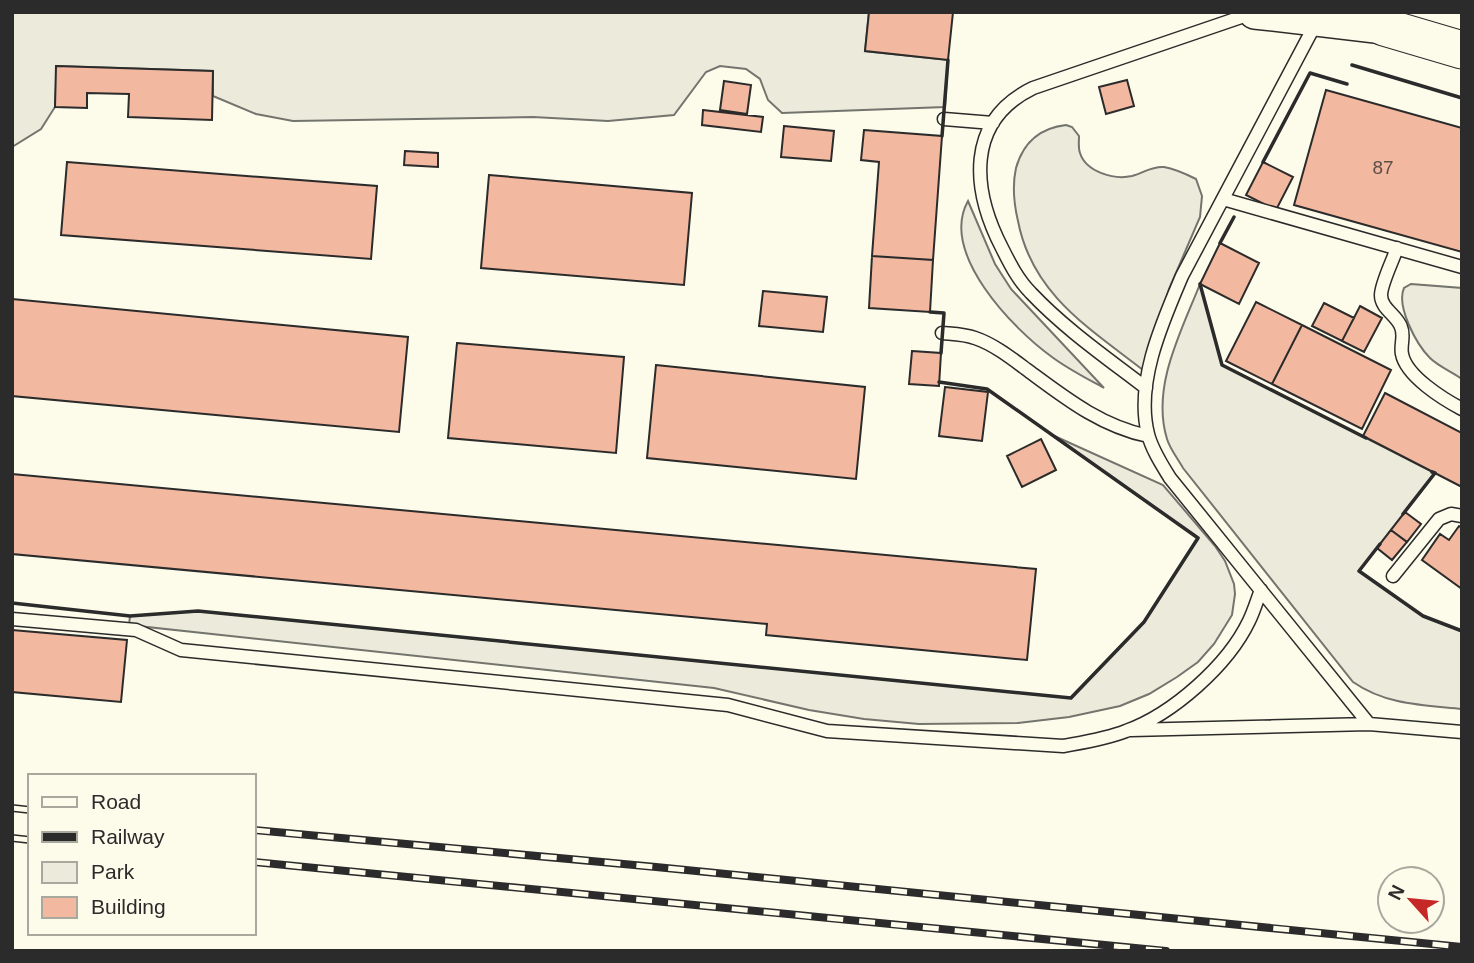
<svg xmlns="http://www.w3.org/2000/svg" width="1474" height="963" font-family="Helvetica,sans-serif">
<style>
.green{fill:#ecebdb;stroke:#74746e;stroke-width:2}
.building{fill:#f2b8a0;stroke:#2b2b2b;stroke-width:2}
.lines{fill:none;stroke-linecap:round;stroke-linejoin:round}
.service-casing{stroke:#2b2b2b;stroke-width:15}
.tertiary-casing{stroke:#2b2b2b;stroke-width:36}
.secondary-casing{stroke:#2b2b2b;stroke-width:39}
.service{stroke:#fdfbea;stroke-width:12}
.tertiary{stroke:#fdfbea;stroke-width:33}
.secondary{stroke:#fdfbea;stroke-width:37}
.rail-casing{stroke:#2b2b2b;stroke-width:8}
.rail{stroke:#fdfbea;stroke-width:5;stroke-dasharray:16;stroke-linecap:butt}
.wall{stroke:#2b2b2b;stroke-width:3.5}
.labels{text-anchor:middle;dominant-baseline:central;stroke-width:5;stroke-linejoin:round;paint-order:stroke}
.number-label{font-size:19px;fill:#5d4e48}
</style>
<rect width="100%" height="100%" fill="#fdfbea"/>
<!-- green -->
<path class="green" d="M12 12H869L865 51 948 60 945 107 782 113 768 100 760 79 746 69 720 66 706 72 674 115 608 121 533 117 293 121 256 114 213 96V71L57 66 55 107 41 129 12 147Z
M1066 125 1072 127 1079 136C1079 142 1078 148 1080 153 1086 172 1114 180 1132 176 1144 173 1151 166 1164 167 1176 169 1186 174 1196 179L1202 196 1200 217 1169 289 1143 370C1089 328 1032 294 1018 221 1014 204 1012 186 1016 168 1023 143 1040 128 1066 125Z
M968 201 995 264 1011 289 1104 388C1086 378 1068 369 1052 357 1013 329 939 253 968 201Z
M1200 284 1222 365 1435 473 1359 571 1423 616 1462 631V709C1423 705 1386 705 1353 682L1183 468C1178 459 1170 449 1167 439 1151 387 1181 332 1200 284Z
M1411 284 1462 288V379C1452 372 1438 366 1430 358 1416 344 1396 306 1404 288Z
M1050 434 1163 485 1215 546 1225 561 1234 584 1235 594 1232 615 1214 644 1198 662 1177 677 1149 694 1120 706 1069 717 1018 723 919 724 864 719 809 710 714 688 129 625 130 616 198 611 1070 698 1144 622 1198 538Z"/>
<!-- building -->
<path class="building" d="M869 12H953L948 60 865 51Z
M56 66 213 71 212 120 128 117 129 94 87 93V108L55 107Z
M1127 80 1134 106 1106 114 1099 87Z
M724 81 751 85 747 114 720 110Z
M1326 90 1462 128V252L1294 205Z
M703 110 763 117 761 132 702 125Z
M784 126 834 131 831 161 781 157Z
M864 130 942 136 933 260 872 256 879 162 861 160Z
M405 151 438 153V167L404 165Z
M67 162 377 186 371 259 61 235Z
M1263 162 1293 177 1276 210 1246 195Z
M489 175 692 193 684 285 481 268Z
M1220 243 1259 263 1239 304 1200 284Z
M872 256 933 260 930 312 869 308Z
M763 291 827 297 823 332 759 326Z
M12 299 408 337 399 432 12 396Z
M1256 302 1302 325 1272 384 1226 361Z
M1324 303 1354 318 1342 341 1312 326Z
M1360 306 1382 318 1364 352 1342 341Z
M1302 325 1391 370 1362 429 1272 384Z
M457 343 624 357 616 453 448 438Z
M912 351 941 353 939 386 909 384Z
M656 365 865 387 856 479 647 458Z
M945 387 988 392 982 441 939 436Z
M1385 393 1462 433V487L1363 436Z
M1041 439 1056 470 1022 487 1007 456Z
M12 474 1036 569 1027 660 766 635 767 624 12 554Z
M1405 512 1421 524 1407 542 1391 530Z
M1459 526 1462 528V589L1422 560 1440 534 1449 540Z
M1391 530 1407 542 1392 560 1377 548Z
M12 630 127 640 121 702 12 692Z"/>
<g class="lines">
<defs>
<path id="service" d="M1316 23 1182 276C1162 323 1135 383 1148 434 1152 450 1162 465 1170 478L1369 724 1462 732
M944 119 993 123
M1223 199 1462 267
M1397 248C1393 260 1381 284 1381 295 1381 309 1397 315 1401 327 1405 336 1400 345 1402 354 1406 376 1443 399 1462 409
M942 333C953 334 964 334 975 338 993 344 1010 357 1026 369 1064 397 1100 426 1148 436
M1146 388C1107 358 1065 329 1031 293 1018 280 1010 264 1002 248 972 190 965 121 1033 88L1253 13
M1393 576 1439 519 1451 514 1462 516
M12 619 136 630 181 650 728 705 827 731 1063 746C1085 742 1106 739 1126 731 1173 714 1228 665 1249 621 1254 611 1257 600 1261 590
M1131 730 1369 724"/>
<path id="tertiary" d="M1255 12 1384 27"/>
<path id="secondary" d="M1384 12V27L1462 50"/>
</defs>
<!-- service casing -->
<use href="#service" class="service-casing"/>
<!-- tertiary casing -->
<use href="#tertiary" class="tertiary-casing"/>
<!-- secondary casing -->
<use href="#secondary" class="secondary-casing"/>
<!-- service -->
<use href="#service" class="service"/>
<!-- tertiary -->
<use href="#tertiary" class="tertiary"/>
<!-- secondary -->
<use href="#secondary" class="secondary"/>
<defs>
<path id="rail" d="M12 808 30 810
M254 830 656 867 1462 947
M12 838 30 840
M254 862 1166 951"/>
</defs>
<!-- rail casing -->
<use href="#rail" class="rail-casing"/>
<!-- rail -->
<use href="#rail" class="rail"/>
<!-- wall -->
<path class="wall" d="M1352 65 1462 98
M942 136 948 60
M1263 162 1310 73 1347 84
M1220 243 1234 217
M1200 284 1222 365 1366 438
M930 312 944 313 941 353
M1403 514 1435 473 1432 472
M1380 544 1359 571 1423 616 1462 631
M12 603 130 616 198 611 1071 698 1144 622 1198 538 987 389 939 382"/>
</g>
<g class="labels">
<!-- number labels -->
<g class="number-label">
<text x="1383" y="167">87</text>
</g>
</g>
<!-- border -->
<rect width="1474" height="963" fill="none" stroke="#2b2b2b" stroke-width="28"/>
<!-- legend -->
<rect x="28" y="774" width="228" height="161" fill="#fdfbea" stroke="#a9a89e" stroke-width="2"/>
<rect x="42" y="797" width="35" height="10" fill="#fdfbea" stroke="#a9a89e" stroke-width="2"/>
<text x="91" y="809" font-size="21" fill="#2b2b2b">Road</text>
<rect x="42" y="832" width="35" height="10" fill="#2b2b2b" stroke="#a9a89e" stroke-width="2"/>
<text x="91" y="844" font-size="21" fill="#2b2b2b">Railway</text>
<rect x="42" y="862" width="35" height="21" fill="#ecebdb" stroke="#a9a89e" stroke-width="2"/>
<text x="91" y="879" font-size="21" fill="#2b2b2b">Park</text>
<rect x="42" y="897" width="35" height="21" fill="#f2b8a0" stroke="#a9a89e" stroke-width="2"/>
<text x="91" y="914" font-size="21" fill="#2b2b2b">Building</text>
<!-- north arrow -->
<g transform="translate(1411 900) rotate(297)"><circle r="33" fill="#fdfbea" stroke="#a9a89e" stroke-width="2"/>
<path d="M0-5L12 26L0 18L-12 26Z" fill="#c62828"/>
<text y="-10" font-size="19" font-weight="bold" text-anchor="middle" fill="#2b2b2b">N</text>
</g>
</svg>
